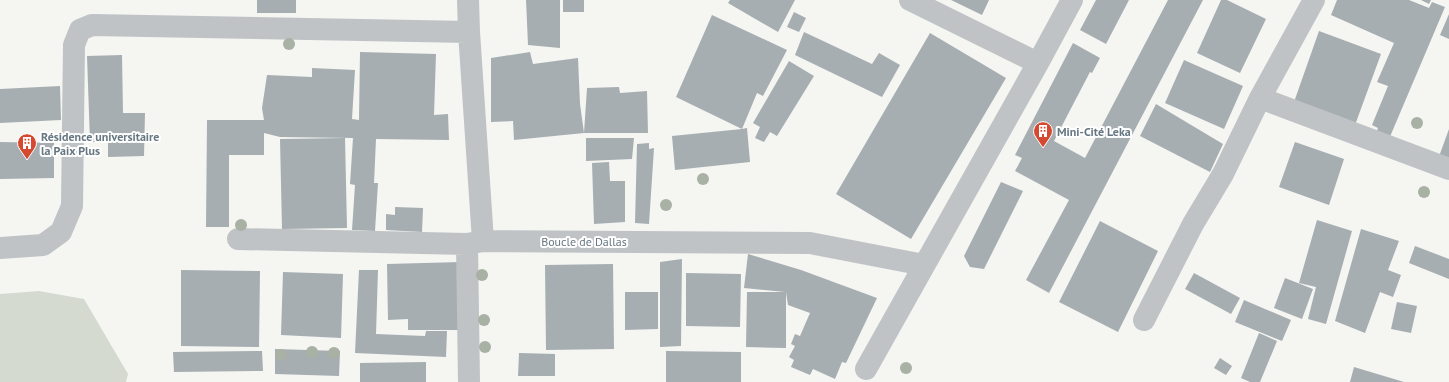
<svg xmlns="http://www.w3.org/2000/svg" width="1449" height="382" font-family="'PT Sans',sans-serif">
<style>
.green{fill:#d5dad1}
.building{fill:#a6aeb2}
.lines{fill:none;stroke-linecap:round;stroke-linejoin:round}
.minor{stroke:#bfc3c6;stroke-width:22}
.tree{fill:#a9b0a4}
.labels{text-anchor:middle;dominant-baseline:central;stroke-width:4;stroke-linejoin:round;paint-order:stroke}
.poi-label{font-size:12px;font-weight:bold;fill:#667781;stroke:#fff;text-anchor:start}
.street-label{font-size:12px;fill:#667781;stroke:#fff}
</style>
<rect width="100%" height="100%" fill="#f5f5f2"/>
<!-- green -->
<path class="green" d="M39 291 84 299 128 374 126 382H0V294Z"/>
<!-- building -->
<path class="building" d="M257 0H296V13H257Z
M526 0H560V48L528 45Z
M563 0H584V12H563Z
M730 0H795L778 32 728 3Z
M951 0H989L982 15Z
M1096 0H1129L1106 44 1080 30Z
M1168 0H1203L1049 293 1026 280 1069 200 1015 171 1022 158 1015 155 1073 43 1100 58 1092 73 1090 72 1054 141 1085 158Z
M1221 0H1227L1266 19 1240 73 1197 53Z
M1337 0H1409L1429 8 1432 2 1445 7 1389 139 1376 133 1378 128 1372 125 1388 86 1377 82 1394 43 1331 15Z
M1421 0H1431L1429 4Z
M794 12 806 18 799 32 787 27Z
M1449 14V39L1440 35Z
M712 15 787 50 763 96 757 93 742 129 747 128 750 162 675 170 672 136 742 129 676 97Z
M1319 31 1381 54 1355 125 1294 102Z
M804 32 872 64 879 53 900 65 882 97 795 55Z
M930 33 1006 78 911 239 836 194Z
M360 52 436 54 434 115 448 114 449 140 376 139 374 183H378L375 231 352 230 355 185 350 184 353 138 280 137 264 133V155H229V227H206L207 120H264L262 108 267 75 312 77V68L355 70 352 119 359 120Z
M530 52 533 64 578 58 580 104 584 133 514 140 513 121 491 122V58Z
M122 55 123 113H145L144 156 108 157V142H90L87 56Z
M1184 60 1243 86 1224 129 1165 103Z
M789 61 814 76 777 136 770 132 764 142 755 138 760 127 753 123Z
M60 86 61 120 0 123V89Z
M619 87 620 93 647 91 648 133H584L587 88Z
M1156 104 1223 144 1210 172 1140 136Z
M1449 129V167L1437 162Z
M345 138 347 228 282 229 280 139Z
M586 138H634L632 159 586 161Z
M0 142 54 143V178L0 179Z
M1295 142 1344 159 1329 205 1279 187Z
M649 143V149L654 148 649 224 635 223 637 144Z
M609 162 610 181H625V222L594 224 592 163Z
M1001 182 1023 191 984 269 970 267 964 256Z
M395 207 423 208 422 232 386 230V214L395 215Z
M1317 220 1352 231 1326 324 1308 319 1316 287 1299 283Z
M1100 221 1158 251 1118 332 1059 302Z
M1361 229 1399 241 1388 270 1401 275 1393 297 1380 292 1365 333 1335 321Z
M1415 246 1449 259V279L1409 263Z
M748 254 801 270 877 298 846 363 842 362 835 379 813 369 810 375 791 367 794 360 789 357 795 346 791 344 795 334 800 336 810 313 788 305 786 292V348L746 347 747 292H785L744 288Z
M682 259 681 346 660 347V262Z
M461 262V330H408V319L388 320 387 264Z
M613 264 614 349 546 350 545 265Z
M181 270 260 271 259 347 181 346Z
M359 270H378L376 334 425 336 426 331H447L446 357 355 353Z
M283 272 343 274 341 338 281 335Z
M686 273 741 274 740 327 686 326Z
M1194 273 1240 298 1231 314 1185 289Z
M1285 278 1313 289 1302 319 1274 308Z
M625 292H658V329L625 330Z
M1244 300 1291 320 1282 341 1235 322Z
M1397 302 1417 306 1411 333 1391 329Z
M1259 333 1277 341 1260 382H1250L1241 378Z
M275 349 340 351 339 376 275 374Z
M262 351 263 371 174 372 173 352Z
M666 351 741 352V382H666Z
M519 353 555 354V376H518Z
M1220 358 1232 366 1226 375 1214 368Z
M426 362V382H360V363Z
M1354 367 1404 382H1350Z"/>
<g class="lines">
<!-- minor -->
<path class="minor" d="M468 0 469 32 483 241 810 243 924 265
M910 0 1038 63
M1260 98 1449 169
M238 239 467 244 483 241
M467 244 469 382
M0 248 43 245 61 232 72 206 74 45 80 30 92 25 469 32
M1144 320 1193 224 1223 174 1260 98 1314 0
M866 369 1038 63 1072 0"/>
</g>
<!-- trees -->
<g class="tree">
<circle cx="289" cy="44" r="6"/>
<circle cx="1417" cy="123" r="6"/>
<circle cx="703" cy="179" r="6"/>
<circle cx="1424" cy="192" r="6"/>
<circle cx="666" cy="205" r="6"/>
<circle cx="241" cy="225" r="6"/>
<circle cx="482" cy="275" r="6"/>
<circle cx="484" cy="320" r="6"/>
<circle cx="485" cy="347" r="6"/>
<circle cx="312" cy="352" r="6"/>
<circle cx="334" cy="353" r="6"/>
<circle cx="281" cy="355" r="6"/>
<circle cx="906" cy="368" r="6"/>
</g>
<!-- icons -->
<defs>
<symbol id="building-pin" viewBox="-11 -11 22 30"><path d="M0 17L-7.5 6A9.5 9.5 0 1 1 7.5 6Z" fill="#d64931" stroke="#fff"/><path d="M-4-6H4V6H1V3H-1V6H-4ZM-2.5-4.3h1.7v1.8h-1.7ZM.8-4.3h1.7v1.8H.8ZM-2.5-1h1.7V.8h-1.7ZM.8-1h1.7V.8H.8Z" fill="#fff"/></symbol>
</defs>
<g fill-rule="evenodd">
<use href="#building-pin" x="1032" y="120" width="22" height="30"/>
<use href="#building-pin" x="16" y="132" width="22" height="30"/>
</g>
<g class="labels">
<!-- poi labels -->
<g class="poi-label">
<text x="1057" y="131">Mini-Cité Leka</text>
<text x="41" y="136">Résidence universitaire<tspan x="41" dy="14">la Paix Plus</tspan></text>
</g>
<!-- street labels -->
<g class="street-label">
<text x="584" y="241">Boucle de Dallas</text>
</g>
</g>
</svg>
